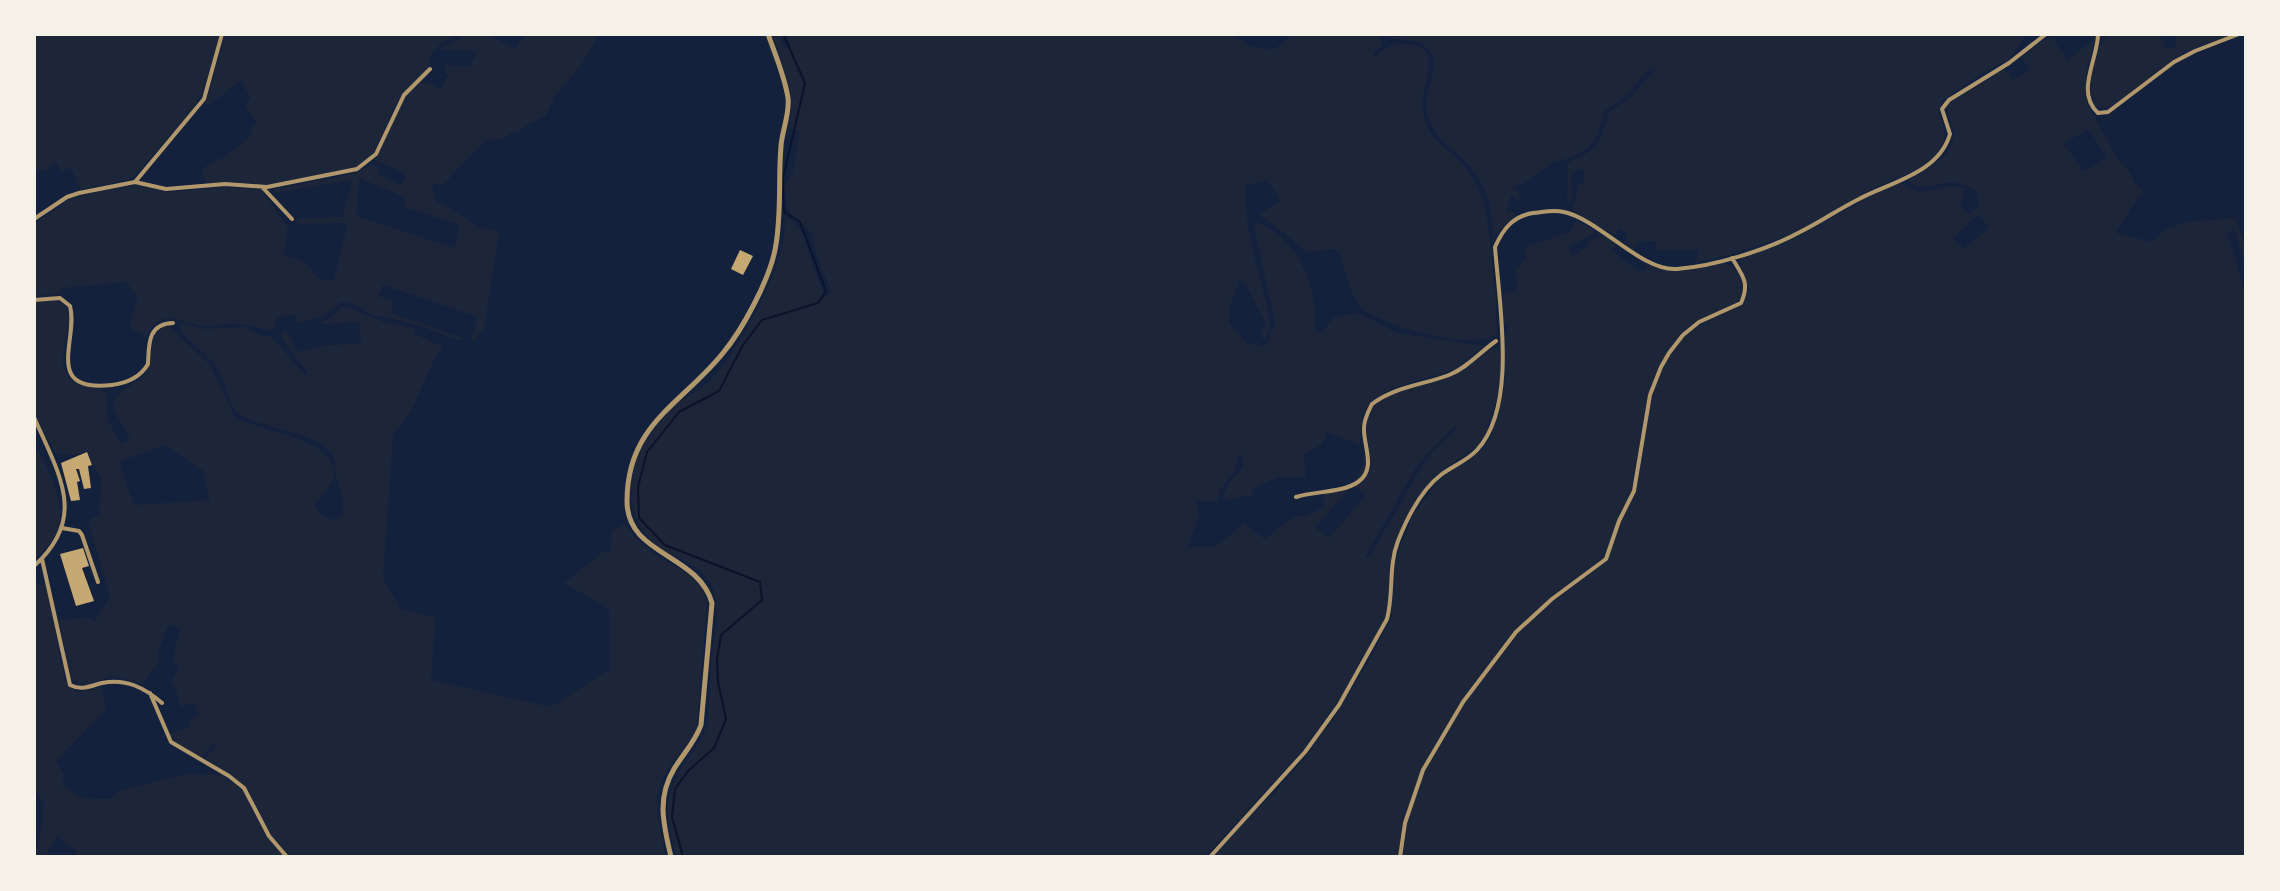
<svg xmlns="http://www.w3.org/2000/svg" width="2280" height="891" font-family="'Public Sans',sans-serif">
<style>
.green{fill:#1d2539;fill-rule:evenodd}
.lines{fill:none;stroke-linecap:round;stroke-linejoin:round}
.stream{stroke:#0b132b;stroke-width:2}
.building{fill:#c6a872}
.minor{stroke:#b1986c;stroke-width:4}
.tertiary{stroke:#b1986c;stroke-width:5}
</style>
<rect width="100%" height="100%" fill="#14213d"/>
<!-- green -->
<path class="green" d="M34 34H220L209 80 192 111 136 174 128 180 80 189 71 167 62 172 59 169 58 164 50 165 49 170H34Z
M226 34H459C448 39 436 45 430 57 429 61 429 65 426 69 420 79 407 86 401 96 383 122 384 152 355 168L277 184 207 183 201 173 207 165 225 157 253 134 249 129 257 123 245 106 250 97 241 80 209 105 205 104Z
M466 34H487L515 49 525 34H600L579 68 554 97 546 116 527 125 519 132C510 132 509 136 501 139 497 140 493 139 489 140 475 146 456 173 443 185L434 184 432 191 436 201 465 217 477 227 499 231 484 329 475 340 470 341 478 317 383 285 378 296 394 301 391 313 462 338 461 341 411 323 370 314 347 302H341L325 315 294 324 298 318 293 314 278 317 273 330C262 330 253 325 241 324 230 323 220 325 209 326 182 328 167 302 146 336L129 328 138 297 126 282 61 288 59 294 34 296V224L68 200 103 190 140 185 168 192 225 187 262 190 288 228 283 254C290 257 301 260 307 265 319 276 313 281 334 280L348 223 297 224V219L342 217 353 180 273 193 275 189 339 177 374 165 379 168 377 173 400 185 406 179 405 173 374 160C386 142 401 88 422 83 428 81 435 86 440 89L448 76 444 72 446 65 469 67 476 54 473 50H439ZM359 178 406 198 404 207 460 225 455 248 356 216Z
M772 34H779L784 48 791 47 786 34H1233L1249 46 1273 50 1294 34H1378L1383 45 1373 53 1375 57C1386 47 1392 43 1407 44 1445 45 1422 84 1422 103 1422 112 1426 125 1430 132 1439 146 1455 154 1465 167 1492 201 1489 242 1494 283L1491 287H1495L1497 334C1476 351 1377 327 1359 305 1351 295 1344 266 1339 252L1334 249 1308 252 1259 214 1280 201 1268 180 1245 185C1243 232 1263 278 1270 324L1266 338 1262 339V330L1266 324 1247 286 1240 279 1230 305 1229 322 1247 344 1266 346 1275 323 1254 225 1257 222C1298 238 1320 290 1314 331L1322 332 1334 317 1358 313 1397 333 1484 346 1455 370 1395 387 1372 400 1362 417 1360 445 1327 432 1322 444 1303 455 1306 477H1279L1252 489 1254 495 1225 500 1223 497 1228 484 1243 467 1242 454H1239L1233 474 1218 492 1219 501H1195L1199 515 1188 547H1215L1244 523 1264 539 1296 516H1306L1326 506 1321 494C1329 492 1339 491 1345 488 1379 469 1352 429 1374 404 1391 385 1426 386 1449 377 1466 371 1483 343 1501 349L1500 387 1486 433 1478 446 1441 472 1424 490 1392 554 1386 616 1350 684 1302 751 1205 857H676C666 816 661 798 686 761 695 748 704 737 708 722 709 702 709 682 711 661 713 639 722 610 713 589 705 569 690 564 672 555 637 537 625 507 634 469 640 445 662 414 682 400 693 393 704 388 712 379 739 350 793 253 784 215 807 231 804 241 812 265 816 276 821 286 825 297L832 292 819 263 811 232 792 215 787 205 784 186 793 172 799 131 789 128C797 93 783 66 772 34ZM1456 425 1457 428 1428 456 1369 558 1365 557 1418 464ZM1351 487 1357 488 1366 495 1329 538 1315 527Z
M1383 34 1393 37 1422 34 2026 35 2009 60 1982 73 1941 102 1939 113 1945 135 1942 148 1931 160 1917 170 1876 187 1792 234 1729 255 1696 262 1699 250H1656V241L1637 242 1634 250 1625 242 1628 235 1619 229 1615 235 1574 214 1573 208 1579 184 1584 183V168L1571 172 1572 198 1567 206 1568 163 1592 150 1601 138 1609 112 1630 98 1656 68 1645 73 1626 96 1604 112 1597 136 1589 147 1572 157 1554 162 1523 184 1515 185 1513 188 1518 191 1520 201 1511 195 1506 212H1514L1515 215 1493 238C1494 211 1486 183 1467 163 1456 151 1439 142 1433 127 1429 120 1426 111 1426 103 1427 85 1442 66 1428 49 1416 34 1397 45 1383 34Z
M2111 34H2160L2165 48H2175L2176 34H2234L2187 51 2115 104 2107 108 2096 107C2085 87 2091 46 2111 34Z
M2052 37 2067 60 2095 39 2086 73 2087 103 2118 160 2129 171 2135 183 2143 190 2115 233 2152 242 2166 229 2187 222 2235 218 2246 248V269L2235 229 2227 232 2246 295V857H1213L1255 810 1274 794 1305 757 1334 717 1369 661 1392 616 1394 564 1412 517 1440 478 1480 451 1491 437 1505 384 1504 336 1508 333 1507 324 1503 322 1502 294 1517 290 1516 269 1527 258 1525 247 1570 232 1576 221 1593 229 1595 233 1568 248 1573 256 1589 245 1587 242 1602 235 1618 243 1612 250 1637 271 1646 270 1644 263C1672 279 1696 263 1725 263 1733 267 1739 271 1742 279 1753 308 1709 312 1693 323 1684 330 1675 340 1669 350 1641 389 1644 439 1633 485 1629 498 1621 511 1615 524L1618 525 1636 491 1649 409 1657 379 1667 360 1679 340 1695 327 1743 303 1749 290 1741 265V257L1795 238 1897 182C1906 184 1911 191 1921 191 1939 191 1948 182 1965 189L1960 207 1970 214 1979 205 1977 192C1946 169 1924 199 1908 180 1926 168 1958 157 1953 129 1951 119 1946 114 1948 104L2004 68 2013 80 2030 70 2022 57 2043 40ZM2088 129 2107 158 2084 171 2064 144ZM1978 214 1989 227 1965 248 1953 239Z
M59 300C86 318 48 356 70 378 80 388 95 385 106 393L107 419 121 444 130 439 113 409C115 389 132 388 143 376 157 360 143 348 160 328L169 326 210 365 234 416C265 436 379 442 314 505L322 515 334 520 341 516C347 500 340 490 336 475 335 469 336 462 333 456 324 434 264 428 244 417 226 408 227 380 215 365 205 351 182 340 179 324L206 329 244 327 263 336H271L304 374 307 372 282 339 281 333 286 330 298 352 325 345 361 344 359 322 318 324 332 317 341 307 351 308 383 322 413 328 414 334 441 346 442 350 436 356 410 413 393 434 383 578 400 608 435 618 431 680 551 707 610 669 609 609 564 583 603 552H611L612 531 625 524C634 536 644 547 657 556 678 569 702 575 707 602L697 725 693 736 667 770 657 794V813L666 857H78L74 848 66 845 58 836 45 857H34L41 830 44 803 34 788V578H36L38 585 45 584 48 591 65 681 77 693 102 687 106 709 56 761 64 774 62 785 81 798 110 799 121 790 185 774 222 775 248 793H251L205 758 216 745 213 744 201 756 177 743 168 734 191 727 189 720 199 715 194 703 181 707 176 689 170 683 179 668 173 659 180 628 169 624 159 649 158 663 143 684 113 676 84 685 70 677 59 620 90 618 95 621 110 597 88 520 99 515 102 478 91 462 88 451 74 455 57 454 47 439 34 410V302ZM165 445 203 471 210 500 134 505 120 465 121 461Z
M38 452C45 460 48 471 52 481 67 518 63 533 34 560V453Z"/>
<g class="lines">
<!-- stream -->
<path class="stream" d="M683 857 672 817 675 789 688 771 714 748 726 719 718 682 717 659 721 635 762 600 760 582 665 545 639 518 638 487 647 452 679 412 719 391 743 345 762 320 818 303 826 291 800 222 784 212 783 178 805 83 783 34"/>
</g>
<!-- building -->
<path class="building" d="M740 250 753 256 743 275 731 269Z
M87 452 92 465 88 466 91 488 84 489 79 469H76L80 481 77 482 80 500 71 501 61 463Z
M83 548 89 566 82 568 94 601 76 606 60 554Z"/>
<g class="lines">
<!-- minor -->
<path class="minor" d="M2098 34C2098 59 2075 92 2098 113L2108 112 2174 62 2195 51 2239 34
M135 182 166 189 225 184 267 187 357 169 376 154 404 95 430 69
M263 188 292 219
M34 219 67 197 79 193 135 182 204 99 222 34
M34 300 60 298 70 306C79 339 42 393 112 385 127 383 140 378 148 364 149 345 147 324 173 323
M34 417C58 473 89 517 34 566
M1296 497C1314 491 1342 493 1358 482 1377 469 1363 445 1364 428 1364 419 1368 412 1372 404 1396 386 1423 385 1449 375 1467 368 1480 352 1496 341
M62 528 79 531 82 535 98 582
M42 559 70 685C82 691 90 686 102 683 126 678 145 688 162 703
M150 693 171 742 229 776 244 788 269 836 287 857
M1210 857 1305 752 1339 705 1387 619C1394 593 1388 567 1398 541 1407 518 1422 489 1442 474 1453 466 1468 460 1477 450 1518 406 1499 303 1495 247 1503 229 1513 216 1533 213 1544 212 1553 209 1564 212 1600 220 1642 272 1677 269 1715 266 1767 250 1800 232 1820 222 1839 209 1859 199 1891 182 1939 173 1950 134L1942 109 1949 100 2009 63 2046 34
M1400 857 1405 823 1423 770 1463 702 1516 632 1552 599 1606 559 1619 521 1634 491 1650 395 1661 367 1669 353 1683 335 1699 322 1741 303C1750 283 1743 276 1732 258"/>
<!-- tertiary -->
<path class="tertiary" d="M671 857C664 826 656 799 674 769 683 754 695 742 701 725L712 603C698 553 627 556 627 501 627 424 682 404 723 353 743 329 769 280 775 250 782 216 778 180 781 146 782 131 790 113 788 98 785 77 775 54 768 34"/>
</g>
<!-- border -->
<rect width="2280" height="891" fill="none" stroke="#f6f1e7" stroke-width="72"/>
</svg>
